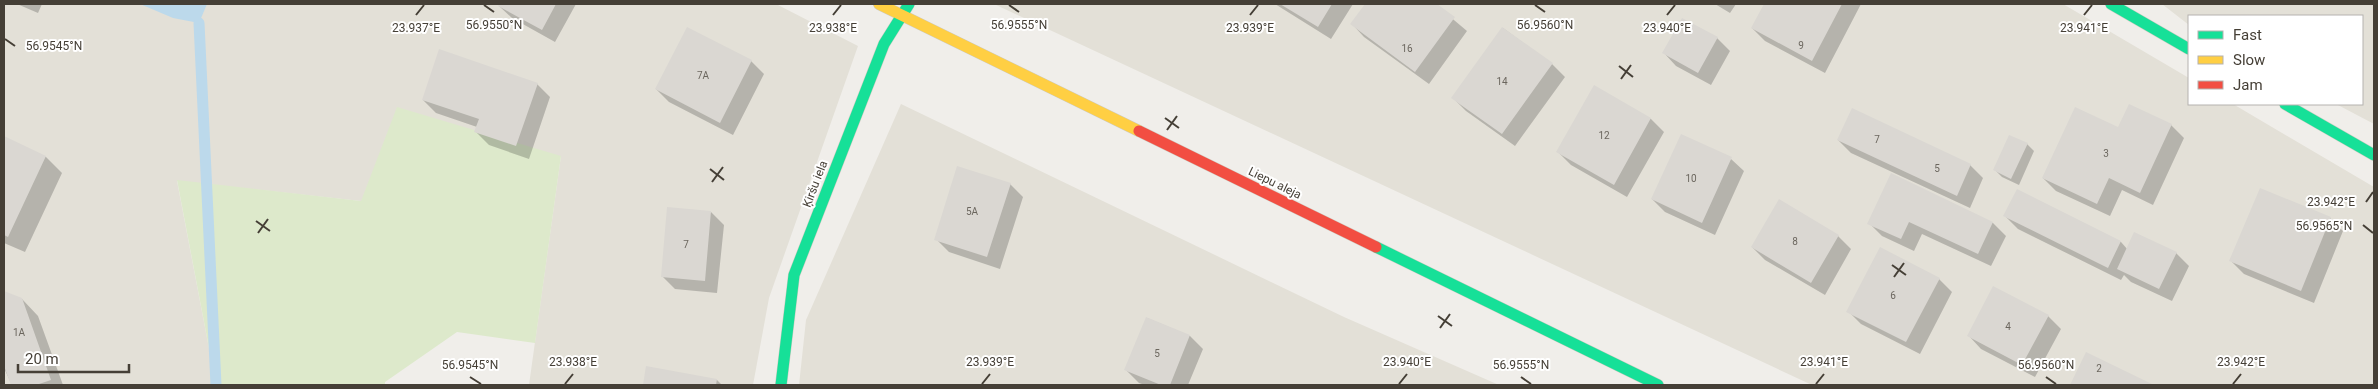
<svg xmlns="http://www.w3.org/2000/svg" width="2378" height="389" font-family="Roboto,sans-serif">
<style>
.residential{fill:#e3e0d7}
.green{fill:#dde9cb}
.water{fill:#bcd9eb}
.shadow{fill:#0003}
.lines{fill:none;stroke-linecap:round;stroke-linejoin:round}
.stream{stroke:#bcd9eb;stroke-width:11}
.building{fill:#dad7d2}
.fast-casing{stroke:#cecbc1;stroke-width:12}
.slow-casing{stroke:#cecbc1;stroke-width:12}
.jam-casing{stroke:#cecbc1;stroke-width:12}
.fast{stroke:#16e098;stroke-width:11}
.slow{stroke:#ffcf43;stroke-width:11}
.jam{stroke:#f24e42;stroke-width:11}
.ticks{fill:none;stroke:#453f36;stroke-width:2}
.labels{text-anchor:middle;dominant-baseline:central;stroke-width:4;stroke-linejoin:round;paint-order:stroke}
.number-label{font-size:10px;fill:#6b665e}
.street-label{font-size:12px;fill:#453f36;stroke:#fff}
.ticks-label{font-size:12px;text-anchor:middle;fill:#453f36;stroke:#fff;stroke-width:4;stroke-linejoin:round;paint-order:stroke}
</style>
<rect width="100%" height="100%" fill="#f0eeea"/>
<!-- residential -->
<path class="residential" d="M4 4H776L858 46 769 298 753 385H529L561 156 361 201 177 181 216 385H4Z
M994 4H2063L2189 78V104H2233L2374 187V385H1812Z
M2162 4H2374V124L2336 104H2362V16H2189V25Z
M901 104 1344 317 1499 385H799L806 320Z"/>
<!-- green -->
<path class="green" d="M397 107 561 156 535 343 457 332 385 382V385H216L177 180 361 201Z"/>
<!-- water -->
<path class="water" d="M140 4H207L199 23 173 18Z"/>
<!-- shadow -->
<path class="shadow" d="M17 4H42L38 13Z
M500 4H576L555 42 512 18 499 6Z
M1275 4H1353L1331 39Z
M1366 4H1435L1467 31 1429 84 1364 37 1352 24Z
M1715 4H1736L1730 13Z
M1765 4H1861L1825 73 1765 41 1752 28Z
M1503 28 1552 64 1565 77 1515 146 1466 111 1453 98Z
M1717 38 1730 51 1711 85 1676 66 1664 53Z
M751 61 764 74 733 135 669 102 656 89Z
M537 84 550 97 529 159 489 145 476 132 477 127 436 113 423 100Z
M1595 87 1651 119 1664 132 1627 197 1571 165 1558 152Z
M1852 110 1970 165 1983 178 1970 208 1851 153 1838 140Z
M2171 125 2184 138 2153 205 2122 190 2110 216 2056 191 2043 178 2119 128Z
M4 138 46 157 62 173 25 252 4 243Z
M2027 144 2034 151 2019 185 2002 177 1995 170Z
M1731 159 1744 171 1715 235 1665 212 1652 199Z
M1892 175 1993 223 2006 236 1991 266 1922 234 1914 251 1882 236 1869 223Z
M1010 184 1023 197 1000 269 949 252 936 239Z
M2018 191 2121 242 2128 250 2176 253 2189 266 2172 301 2131 282 2124 275 2121 280 2018 229 2005 216Z
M711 212 724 225 717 293 675 289 662 276Z
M2330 218 2343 231 2314 303 2244 274 2231 261Z
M1838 236 1851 249 1825 295 1765 260 1752 247Z
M1939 279 1952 292 1920 354 1861 324 1848 311Z
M4 292 22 299 38 316 63 385H12L4 368Z
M2048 316 2061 329 2035 377 1981 349 1969 336Z
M1147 318 1190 336 1203 349 1188 385H1145L1139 383 1126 370Z
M2087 354 2151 385H2072Z
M647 367 717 380 722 385H644Z"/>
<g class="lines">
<!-- stream -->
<path class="stream" d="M199 23 216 385"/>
</g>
<!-- building -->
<path class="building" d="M499 4H556L542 30 498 6Z
M1280 4H1332L1318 27Z
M1365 4H1437L1455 17 1415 72 1350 24Z
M1764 4H1842L1812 61 1751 28Z
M1682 18 1718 37 1698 73 1662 53Z
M687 27 752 60 720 123 655 89Z
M1502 27 1553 63 1502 134 1451 98Z
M439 49 538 83 516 146 474 132 479 119 422 100Z
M1594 85 1651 118 1614 185 1556 152Z
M2129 104 2172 124 2140 193 2109 178 2097 204 2042 178 2075 107 2118 127Z
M1852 108 1971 164 1957 196 1837 140Z
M1681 134 1732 157 1702 223 1651 199Z
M2009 135 2028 143 2011 179 1993 170Z
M4 136 46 156 8 237 4 235Z
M957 166 1011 183 987 257 934 240Z
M1891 173 1993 222 1978 254 1909 222 1901 239 1867 224Z
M2260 188 2331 217 2301 291 2229 261Z
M2017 189 2121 241 2108 268 2003 216Z
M1779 199 1839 235 1811 283 1751 247Z
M667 207 711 211 705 281 661 277Z
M2134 232 2177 252 2159 289 2117 269Z
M1880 247 1940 278 1906 342 1846 312Z
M1993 286 2049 315 2022 365 1967 336Z
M4 291 22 298 51 380 36 385H11L4 366Z
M1146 317 1190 335 1170 385H1161L1124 370Z
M2086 352 2154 385H2070Z
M646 366 717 379 716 385H643Z"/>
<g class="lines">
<defs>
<path id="fast" d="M2111 4 2189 49
M2285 104 2374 155
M1376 247 1658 385
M781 385 794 275 884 44 909 4"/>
<path id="slow" d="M879 4 1139 131"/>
<path id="jam" d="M1139 131 1376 247"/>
</defs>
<!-- fast casing -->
<use href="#fast" class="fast-casing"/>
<!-- slow casing -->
<use href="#slow" class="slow-casing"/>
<!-- jam casing -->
<use href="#jam" class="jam-casing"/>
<!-- fast -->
<use href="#fast" class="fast"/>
<!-- slow -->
<use href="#slow" class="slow"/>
<!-- jam -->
<use href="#jam" class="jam"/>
</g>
<!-- ticks -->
<path class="ticks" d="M484 5 494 12M1009 5 1019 12M1535 5 1545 12M416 15 424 5M833 15 841 5M1250 15 1258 5M1667 15 1675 5M2084 15 2092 5M5 39 15 46M1619 66 1633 77M1621 79 1631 65M1165 118 1179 128M1167 130 1177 116M710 169 724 180M712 182 723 167M2366 202 2373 192M256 221 270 231M2363 225 2373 233M258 233 268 219M1892 265 1906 275M1894 277 1904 263M1438 316 1452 326M1440 328 1450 314M470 377 481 384M1521 377 1531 384M2046 377 2056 384M565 384 573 374M982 384 990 374M1399 384 1407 374M1816 384 1824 374M2233 384 2241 374"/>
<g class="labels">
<!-- number labels -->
<g class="number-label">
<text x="1801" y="45">9</text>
<text x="1407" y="48">16</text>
<text x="703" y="75">7A</text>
<text x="1502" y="81">14</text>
<text x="1604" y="135">12</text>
<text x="1877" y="139">7</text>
<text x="2106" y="153">3</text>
<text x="1937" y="168">5</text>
<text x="1691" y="178">10</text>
<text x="972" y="211">5A</text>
<text x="1795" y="241">8</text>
<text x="686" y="244">7</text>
<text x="1893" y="295">6</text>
<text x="2008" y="326">4</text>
<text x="19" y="332">1A</text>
<text x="1157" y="353">5</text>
<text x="2099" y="368">2</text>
</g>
<!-- street labels -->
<g class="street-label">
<text transform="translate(1275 183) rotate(26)">Liepu aleja</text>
<text transform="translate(815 184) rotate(-69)">Ķiršu iela</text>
</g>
</g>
<g class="ticks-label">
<text x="494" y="29">56.9550°N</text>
<text x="1019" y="29">56.9555°N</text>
<text x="1545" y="29">56.9560°N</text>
<text x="416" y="32">23.937°E</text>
<text x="833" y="32">23.938°E</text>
<text x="1250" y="32">23.939°E</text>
<text x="1667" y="32">23.940°E</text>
<text x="2084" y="32">23.941°E</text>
<text x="54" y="50">56.9545°N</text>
<text x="2331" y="206">23.942°E</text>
<text x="2324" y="230">56.9565°N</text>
<text x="573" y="366">23.938°E</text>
<text x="990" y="366">23.939°E</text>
<text x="1407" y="366">23.940°E</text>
<text x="1824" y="366">23.941°E</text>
<text x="2241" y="366">23.942°E</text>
<text x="470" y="369">56.9545°N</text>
<text x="1521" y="369">56.9555°N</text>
<text x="2046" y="369">56.9560°N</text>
</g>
<!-- border -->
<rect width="2378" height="389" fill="none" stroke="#453f36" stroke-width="10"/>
<!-- legend -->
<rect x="2188" y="15" width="175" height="90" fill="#ffffff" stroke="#b5b2af"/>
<rect x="2198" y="31" width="25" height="8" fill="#16e098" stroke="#b5b2af"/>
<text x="2233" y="40" font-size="15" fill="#453f36">Fast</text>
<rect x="2198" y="56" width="25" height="8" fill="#ffcf43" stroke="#b5b2af"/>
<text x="2233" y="65" font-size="15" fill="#453f36">Slow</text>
<rect x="2198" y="81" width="25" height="8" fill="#f24e42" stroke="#b5b2af"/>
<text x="2233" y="90" font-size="15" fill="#453f36">Jam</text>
<!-- scale -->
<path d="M18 364v8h111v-8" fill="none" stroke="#453f36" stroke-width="2.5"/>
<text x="25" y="364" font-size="15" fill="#453f36" stroke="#ffffff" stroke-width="4" paint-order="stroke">20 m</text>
</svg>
